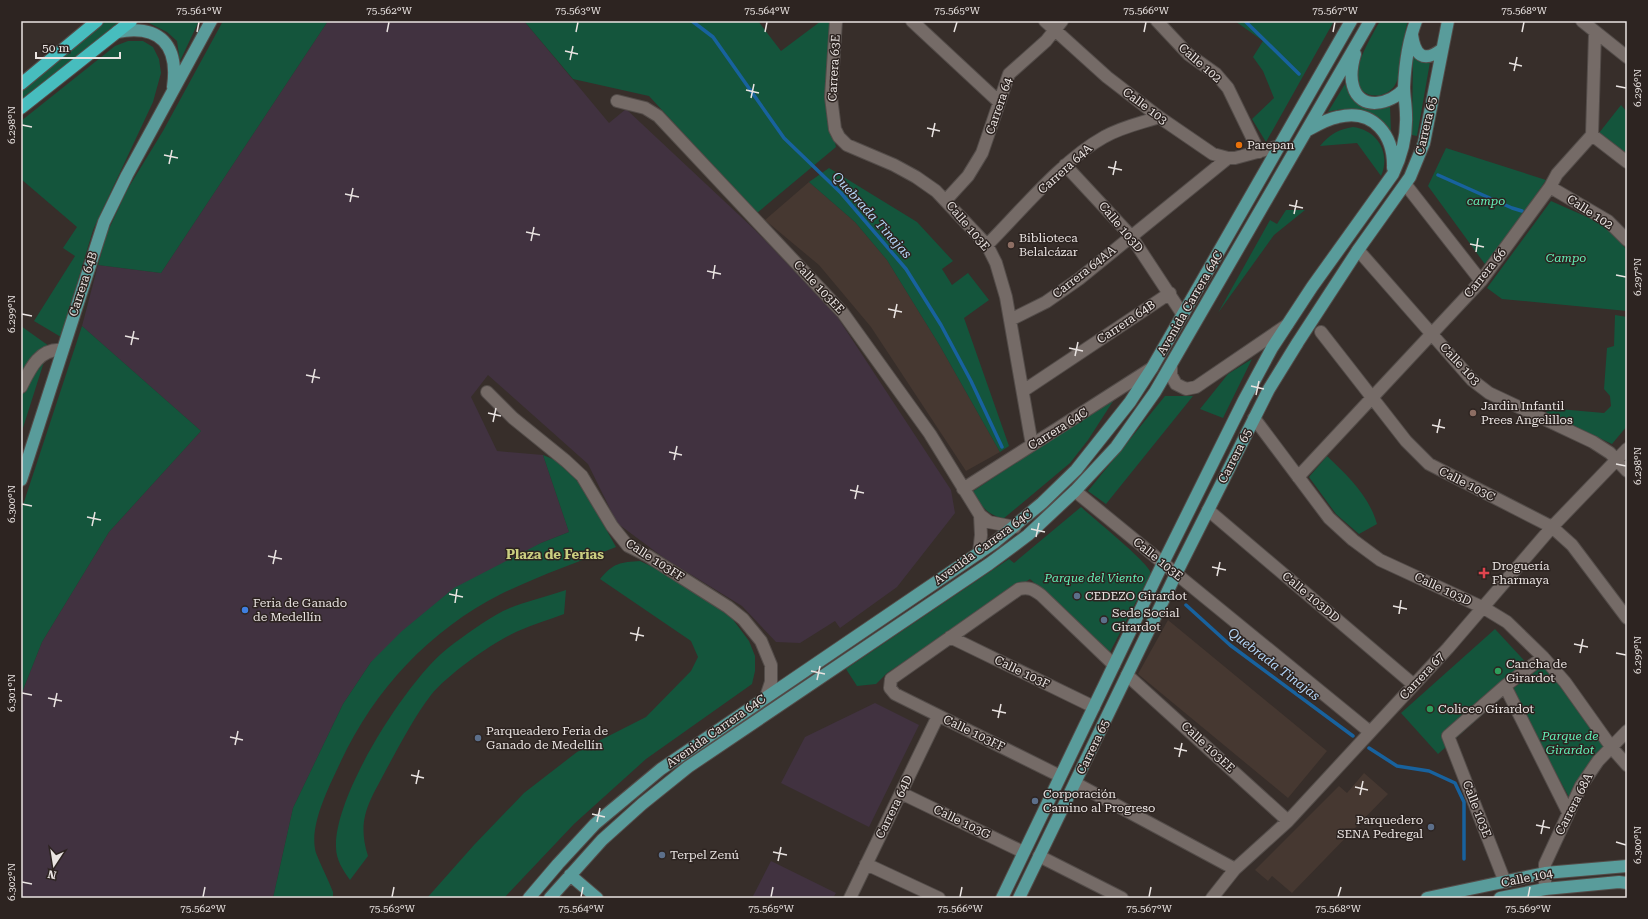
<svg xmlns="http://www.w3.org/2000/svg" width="1648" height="919" font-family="'Roboto Serif',serif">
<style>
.industrial{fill:#413240}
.built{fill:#463831}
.green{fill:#14553c}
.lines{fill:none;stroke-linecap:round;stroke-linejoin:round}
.stream{stroke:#18629e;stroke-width:3.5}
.minor-casing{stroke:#534c49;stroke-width:14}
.major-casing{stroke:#534c49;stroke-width:14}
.highway-casing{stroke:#534c49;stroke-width:14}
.minor{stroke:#756b67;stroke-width:12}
.major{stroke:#599c9b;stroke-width:12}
.highway{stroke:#47bdbe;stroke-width:12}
.ticks{fill:none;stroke:#eae4e2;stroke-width:1.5}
.food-dot{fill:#e8710a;stroke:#2d2421;stroke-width:1.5}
.education-dot{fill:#8d6e63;stroke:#2d2421;stroke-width:1.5}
.health-dot{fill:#e0444e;stroke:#2d2421;stroke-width:1.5}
.service-dot{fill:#5c6f8a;stroke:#2d2421;stroke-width:1.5}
.shop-dot{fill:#3f7fe0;stroke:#2d2421;stroke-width:1.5}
.leisure-dot{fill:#2e9e5b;stroke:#2d2421;stroke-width:1.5}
.labels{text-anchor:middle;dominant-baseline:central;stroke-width:3;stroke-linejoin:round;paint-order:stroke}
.street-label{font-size:12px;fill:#eae4e2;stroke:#2d2421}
.poi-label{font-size:12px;fill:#eae4e2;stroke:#2d2421;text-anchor:start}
.park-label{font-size:12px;font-style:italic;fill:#63f1b7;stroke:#2d2421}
.water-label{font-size:13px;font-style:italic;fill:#b3d5f7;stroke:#2d2421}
.neighbourhood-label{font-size:13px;font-weight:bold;fill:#cace80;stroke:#2d2421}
.neatline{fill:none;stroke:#eae4e2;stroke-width:1.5}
.ticks-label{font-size:10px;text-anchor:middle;fill:#eae4e2}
</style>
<rect width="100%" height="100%" fill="#372e2a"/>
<!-- industrial -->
<path class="industrial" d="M328 21H524L609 123 626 109 755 230 836 315 951 490 955 513 897 587 840 628 835 621 800 643 776 642 742 606 664 558 617 523 588 464 488 375 471 397 497 451 543 455 569 532 541 543 371 662 343 704 293 808 273 898H21V695L42 642 109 532 201 431 82 326 98 265 161 273Z
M875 703 919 725 869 827 781 783 805 737Z
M771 861 836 893 833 898H752Z"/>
<!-- built -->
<path class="built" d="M809 182 855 222 887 260 940 346 1000 452 966 471 871 327 819 265 765 220Z
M1168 620 1327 751 1288 798 1138 674Z
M1364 773 1388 794 1292 893 1272 876 1268 881 1255 870 1339 786 1347 793Z"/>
<!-- green -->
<path class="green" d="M106 21H121L21 101V91Z
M145 21H199L180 61 177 41 167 32Z
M223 21H328L161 273 98 265 107 233 127 190 163 131Z
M524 21H758L781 51 821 21H830L826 98 836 147 757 213 649 96 573 79Z
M1235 21H1334L1266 142 1252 119 1274 98 1263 71 1253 57 1263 41Z
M1380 21H1408C1402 38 1403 72 1395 85 1385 101 1358 99 1357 78 1356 62 1372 35 1380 21Z
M128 41H143L153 47 159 59 161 73 153 102 93 230 61 337 34 321 75 256 63 248 77 227 21 179V121L115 46Z
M1413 56 1430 62 1417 136 1412 135Z
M1345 84C1353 107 1369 112 1390 105L1391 133C1375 114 1352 104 1328 112Z
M1621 105 1627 112V154L1599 133Z
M1353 127C1378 130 1391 154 1381 176L1357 143 1320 146C1330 134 1339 129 1353 127Z
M1446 148 1546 180 1487 267 1428 186Z
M829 168 917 222 953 261 942 269 952 285 968 273 989 300 964 318 1009 446 1000 452 940 346 887 260 855 222 809 182Z
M1551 201 1605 225 1627 250V311L1502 299 1487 288Z
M1286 210H1305L1274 235 1218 313 1270 220 1277 224Z
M1615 315 1627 317V426L1612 444 1546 413 1547 408 1604 413 1611 406 1610 396 1604 389 1607 348 1614 346Z
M21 326 49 346 21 434Z
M82 326 201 431 109 532 42 642 21 695V511Z
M1252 359 1223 418 1200 409 1228 374Z
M1117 395 1088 440 1070 463 1003 519C986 513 982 507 972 492Z
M1165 396H1193L1106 504 1088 491Z
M543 455 560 462 582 486 616 547C578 562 538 576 501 594 430 630 375 689 341 761 330 785 308 826 316 853 321 866 328 879 333 892V898H273L293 808 343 704 371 662 402 631 454 588 541 543 569 532Z
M1327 456C1348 476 1369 496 1377 524L1359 534 1336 514 1309 477Z
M1081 507C1093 518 1148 562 1151 573L1110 652 1030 579 887 673 876 684 857 686 846 669 1009 559 1014 563Z
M640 561 665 573 731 617 749 641 755 656V671L752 684 646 759 574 824 504 898H427L474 845 524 793 577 752 646 717 691 671 698 657 691 641 600 579C613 563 621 562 640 561Z
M566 590 564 614C546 621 527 626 510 635 488 646 446 676 431 695 414 717 401 743 387 768 370 801 356 818 368 856L350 880C343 870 336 860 336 847 334 795 407 680 448 648 465 635 484 621 503 611 522 602 546 597 566 590Z
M1495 629 1533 670 1438 754 1401 713Z
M1544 665 1606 748 1586 768 1570 799 1511 690Z"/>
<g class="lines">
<!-- stream -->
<path class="stream" d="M692 21 713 37 784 138 841 193 906 269 941 325 971 381 1002 447
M1245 21 1299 74
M1438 175 1512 208 1522 211
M1186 605 1230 645 1353 736
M1369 748 1397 766 1429 771 1455 783 1464 802V859"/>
<defs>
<path id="minor" d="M836 21 831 97 835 129 839 137 847 145 894 165 916 177 936 191 987 245 996 263 1006 297 1032 445
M912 21 998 101
M1045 21 1107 77 1159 117 1213 154 1228 158H1235L1279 146
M1157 21 1188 54 1216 74 1228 88 1259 152
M1582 21 1627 57
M617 101 645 108 658 116 843 313 930 434 980 515 989 522 1015 527
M1592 135 1627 162
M1065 165 1131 236 1183 315
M1406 185 1481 281
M1550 187 1608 221 1627 240
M946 200 968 176 982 153 1009 74 1046 41 1062 21
M987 245C1022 210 1061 161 1104 137 1121 127 1141 123 1159 117
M1358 250 1472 380 1489 393 1593 442 1610 453 1627 471
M1010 320 1046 302 1079 279 1228 158
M1321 332 1406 441 1429 464 1552 527 1572 545 1627 618
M1171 365V375L1176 384 1186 389 1196 387 1287 325
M21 387C30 369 39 348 62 350
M1023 391 1170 293
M487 392 513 418 566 461 582 476 612 526 628 546 648 556 728 607 743 619 761 641 771 665V682L766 697
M1254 418 1329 518 1353 540 1380 560 1484 608 1507 622 1543 657 1565 682 1612 748 1627 765
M1298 477 1481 281 1550 187 1557 174 1592 135 1595 33
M963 489 1152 368
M1075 491 1370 732
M1208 510 1414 685
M979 553 981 535 980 515
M950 637 1094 707
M1127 675 1288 821
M1505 686 1568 812
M1060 776 895 694 890 688 891 679 1019 589C1029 587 1033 589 1041 595L1114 665
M1075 783 1235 869
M901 793 1023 852
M1039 856 1122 898
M866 864 939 898
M1505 882 1448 736 1505 686 1543 657
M1545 889V864L1581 786 1598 761 1627 731
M850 898 938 716
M1212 898 1235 869 1288 821 1448 648 1552 527 1627 449"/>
<path id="major" d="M117 32C160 24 179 45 173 87
M1412 35C1415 55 1423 63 1441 50
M1355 54C1352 64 1350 76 1353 86 1360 112 1391 104 1404 89
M1308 130C1317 125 1327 119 1338 117 1374 108 1394 136 1393 168
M21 480 104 222 127 175 211 21
M570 875 597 898
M529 898 558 864 595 824 661 769 995 542 1042 503 1076 470 1130 402 1152 368 1351 21
M550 898 602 840 642 804 688 767 989 564 1028 535 1075 491 1116 447 1155 392 1370 21
M1002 898 1163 563 1244 400 1272 348 1312 287 1393 174C1402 155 1407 136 1406 115 1406 105 1404 96 1404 87 1405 64 1408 42 1416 21
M1019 898 1176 574 1269 389 1298 342 1358 250 1410 177 1424 143 1448 21
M1427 898 1545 873 1627 866
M1500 898 1545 889 1619 882 1627 883"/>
<path id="highway" d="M21 84 97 21
M21 108 131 21"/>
</defs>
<!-- minor casing -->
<use href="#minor" class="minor-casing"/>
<!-- major casing -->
<use href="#major" class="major-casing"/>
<!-- highway casing -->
<use href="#highway" class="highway-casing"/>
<!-- minor -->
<use href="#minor" class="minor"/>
<!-- major -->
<use href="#major" class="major"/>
<!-- highway -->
<use href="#highway" class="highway"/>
</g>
<!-- ticks -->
<path class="ticks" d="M197 32 199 22M387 32 389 22M576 32 578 22M765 32 767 22M954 32 957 22M1144 32 1146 22M1333 32 1335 22M1522 32 1524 22M565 51 578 54M570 60 573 46M1509 63 1522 66M1514 71 1517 57M1616 86 1626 88M746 90 759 93M751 98 754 84M22 125 32 127M927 128 940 131M932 137 935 123M164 155 178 158M169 164 172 150M1108 167 1122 170M1113 175 1116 161M345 194 359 197M350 202 353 188M1289 205 1303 208M1294 214 1297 200M526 232 540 235M531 241 534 227M1470 244 1484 247M1476 252 1478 238M707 271 721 274M1616 275 1626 277M713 279 715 265M888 309 902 312M22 314 32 316M894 318 897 304M125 336 139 339M131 345 134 331M1069 348 1083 351M1075 356 1078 342M306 375 320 378M312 383 315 369M1251 386 1264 389M1256 395 1259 381M488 413 501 416M493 422 496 408M1432 425 1445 428M1437 433 1440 419M669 452 682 455M674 460 677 446M1616 464 1626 466M850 490 864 493M855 499 858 485M22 504 32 506M87 517 101 520M92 526 95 512M1031 529 1045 532M1036 537 1039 523M268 556 282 559M273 564 276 550M1212 567 1226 570M1217 576 1220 562M449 594 463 597M455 603 457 589M1393 606 1407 609M1399 614 1401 600M630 633 644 636M636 641 639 627M1574 644 1588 647M1580 653 1583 639M1616 653 1626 655M811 671 825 674M817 680 820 666M22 693 32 695M48 698 62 701M54 707 57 693M992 710 1006 713M998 718 1001 704M230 737 243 740M235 745 238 731M1174 748 1187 751M1179 757 1182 743M411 775 424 778M416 784 419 770M1355 787 1368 790M1360 795 1363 781M592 814 605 817M597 822 600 808M1536 825 1550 828M1541 834 1544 820M1616 842 1626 845M773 852 787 855M778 861 781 847M22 882 32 884M203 897 205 887M392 897 394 887M581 897 583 887M771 897 773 887M960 897 962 887M1149 897 1151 887M1338 897 1341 887M1528 897 1530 887"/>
<!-- markers -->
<circle class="food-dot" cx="1239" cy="145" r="4"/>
<g class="education-dot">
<circle cx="1011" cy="245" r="4"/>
<circle cx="1473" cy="413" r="4"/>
</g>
<path class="health-dot" d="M1482 567h4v4h4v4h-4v4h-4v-4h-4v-4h4z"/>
<g class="service-dot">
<circle cx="1077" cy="596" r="4"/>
<circle cx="1104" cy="620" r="4"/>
<circle cx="478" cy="738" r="4"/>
<circle cx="1035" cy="801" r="4"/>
<circle cx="1431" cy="827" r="4"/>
<circle cx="662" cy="855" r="4"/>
</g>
<circle class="shop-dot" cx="245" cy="610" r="4"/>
<g class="leisure-dot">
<circle cx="1498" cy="671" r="4"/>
<circle cx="1430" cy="709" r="4"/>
</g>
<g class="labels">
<!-- street labels -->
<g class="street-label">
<text transform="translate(1200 63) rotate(41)">Calle 102</text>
<text transform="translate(834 68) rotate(-87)">Carrera 63E</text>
<text transform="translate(999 106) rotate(-71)">Carrera 64</text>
<text transform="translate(1145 106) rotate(37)">Calle 103</text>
<text transform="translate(1426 126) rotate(-77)">Carrera 65</text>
<text transform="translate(1065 169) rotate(-42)">Carrera 64A</text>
<text transform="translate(1590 212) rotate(33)">Calle 102</text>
<text transform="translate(968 226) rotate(50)">Calle 103E</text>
<text transform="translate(1121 227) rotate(50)">Calle 103D</text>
<text transform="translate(1084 272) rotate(-38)">Carrera 64AA</text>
<text transform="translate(1485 273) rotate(-51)">Carrera 66</text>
<text transform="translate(83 284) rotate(-72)">Carrera 64B</text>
<text transform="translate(819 287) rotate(47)">Calle 103EE</text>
<text transform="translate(1190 303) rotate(-60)">Avenida Carrera 64C</text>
<text transform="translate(1126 322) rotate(-34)">Carrera 64B</text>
<text transform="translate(1460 364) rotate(47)">Calle 103</text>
<text transform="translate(1058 429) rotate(-32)">Carrera 64C</text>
<text transform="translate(1235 456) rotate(-63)">Carrera 65</text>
<text transform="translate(1467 484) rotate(27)">Calle 103C</text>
<text transform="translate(983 547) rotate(-36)">Avenida Carrera 64C</text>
<text transform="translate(1158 559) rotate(39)">Calle 103E</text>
<text transform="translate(655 560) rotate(33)">Calle 103FF</text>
<text transform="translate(1443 589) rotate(25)">Calle 103D</text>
<text transform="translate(1311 597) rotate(40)">Calle 103DD</text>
<text transform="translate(1022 672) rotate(26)">Calle 103F</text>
<text transform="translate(1422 676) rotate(-47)">Carrera 67</text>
<text transform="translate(716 731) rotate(-35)">Avenida Carrera 64C</text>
<text transform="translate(974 733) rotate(26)">Calle 103FF</text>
<text transform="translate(1093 747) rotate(-64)">Carrera 65</text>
<text transform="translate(1208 747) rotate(43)">Calle 103EE</text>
<text transform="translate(1574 804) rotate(-63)">Carrera 68A</text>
<text transform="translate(894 807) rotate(-64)">Carrera 64D</text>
<text transform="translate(1477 809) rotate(69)">Calle 103E</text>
<text transform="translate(962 822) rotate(26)">Calle 103G</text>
<text transform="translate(1527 878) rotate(-11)">Calle 104</text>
</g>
<!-- poi labels -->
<g class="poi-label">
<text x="1247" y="145">Parepan</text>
<text x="1019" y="238">Biblioteca<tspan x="1019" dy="14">Belalcázar</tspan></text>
<text x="1481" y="406">Jardin Infantil<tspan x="1481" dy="14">Prees Angelillos</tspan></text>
<text x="1492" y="566">Droguería<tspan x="1492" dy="14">Fharmaya</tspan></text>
<text x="1085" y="596">CEDEZO Girardot</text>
<text x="253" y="603">Feria de Ganado<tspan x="253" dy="14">de Medellín</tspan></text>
<text x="1112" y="613">Sede Social<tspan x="1112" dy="14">Girardot</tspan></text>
<text x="1506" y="664">Cancha de<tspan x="1506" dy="14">Girardot</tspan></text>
<text x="1438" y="709">Coliceo Girardot</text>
<text x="486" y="731">Parqueadero Feria de<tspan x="486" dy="14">Ganado de Medellín</tspan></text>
<text x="1043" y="794">Corporación<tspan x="1043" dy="14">Camino al Progreso</tspan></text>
<text x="1423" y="820" text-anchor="end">Parquedero<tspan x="1423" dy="14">SENA Pedregal</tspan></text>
<text x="670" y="855">Terpel Zenú</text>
</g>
<!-- park labels -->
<g class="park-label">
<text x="1486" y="201">campo</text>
<text x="1566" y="258">Campo</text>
<text x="1094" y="578">Parque del Viento</text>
<text x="1570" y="736">Parque de<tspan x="1570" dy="14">Girardot</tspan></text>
</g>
<!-- water labels -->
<g class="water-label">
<text transform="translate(872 215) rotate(48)">Quebrada Tinajas</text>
<text transform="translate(1274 664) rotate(37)">Quebrada Tinajas</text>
</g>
<!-- neighbourhood labels -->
<g class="neighbourhood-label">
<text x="555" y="554">Plaza de Ferias</text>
</g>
</g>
<!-- border -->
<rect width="1648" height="919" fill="none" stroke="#2d2421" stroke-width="44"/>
<!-- north arrow -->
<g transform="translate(54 865) rotate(192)" stroke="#2d2421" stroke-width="3" paint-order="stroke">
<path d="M0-3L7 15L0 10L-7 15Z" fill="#eae4e2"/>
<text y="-6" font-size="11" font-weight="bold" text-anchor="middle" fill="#eae4e2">N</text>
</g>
<!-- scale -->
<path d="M36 52v6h84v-6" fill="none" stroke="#eae4e2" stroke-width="2"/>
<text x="42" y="52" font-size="12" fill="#eae4e2" stroke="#2d2421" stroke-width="3" paint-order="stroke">50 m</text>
<rect x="22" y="22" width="1604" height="875" class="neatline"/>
<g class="ticks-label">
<text x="199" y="14">75.561°W</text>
<text x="389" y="14">75.562°W</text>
<text x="578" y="14">75.563°W</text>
<text x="767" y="14">75.564°W</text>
<text x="957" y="14">75.565°W</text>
<text x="1146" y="14">75.566°W</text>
<text x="1335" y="14">75.567°W</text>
<text x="1524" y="14">75.568°W</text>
<text transform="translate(1637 88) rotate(-90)" y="4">6.296°N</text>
<text transform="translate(11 125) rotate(-90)" y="4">6.298°N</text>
<text transform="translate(1637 277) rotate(-90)" y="4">6.297°N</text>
<text transform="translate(11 314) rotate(-90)" y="4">6.299°N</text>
<text transform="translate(1637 466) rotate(-90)" y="4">6.298°N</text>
<text transform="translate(11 504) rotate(-90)" y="4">6.300°N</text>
<text transform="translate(1637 655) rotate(-90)" y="4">6.299°N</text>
<text transform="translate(11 693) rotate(-90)" y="4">6.301°N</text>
<text transform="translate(1637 845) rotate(-90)" y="4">6.300°N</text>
<text transform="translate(11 882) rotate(-90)" y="4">6.302°N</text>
<text x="203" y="912">75.562°W</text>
<text x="392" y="912">75.563°W</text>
<text x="581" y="912">75.564°W</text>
<text x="771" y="912">75.565°W</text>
<text x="960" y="912">75.566°W</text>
<text x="1149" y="912">75.567°W</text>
<text x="1338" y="912">75.568°W</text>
<text x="1528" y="912">75.569°W</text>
</g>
</svg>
